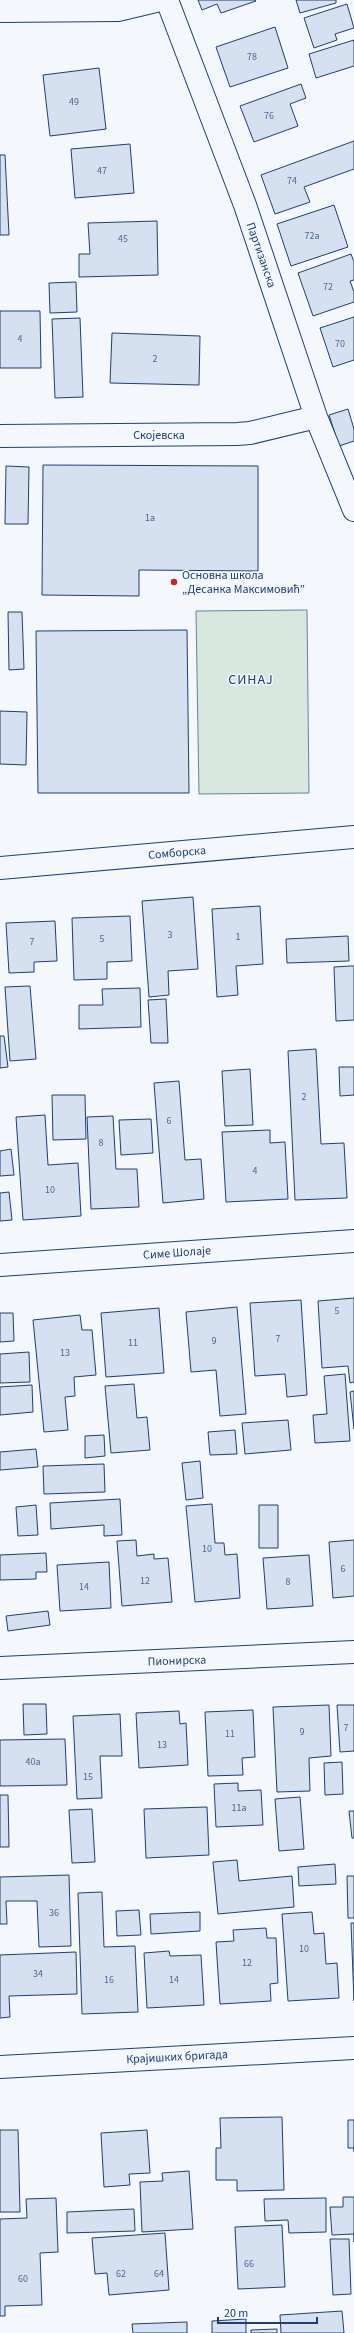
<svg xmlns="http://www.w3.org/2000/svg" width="354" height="2333" font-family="'Source Sans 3',sans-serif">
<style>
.green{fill:#d7e8df;stroke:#687fa3}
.building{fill:#d5e0f0;stroke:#1d3f73}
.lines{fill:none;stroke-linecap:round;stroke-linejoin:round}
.minor-casing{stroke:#1d3f73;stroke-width:24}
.minor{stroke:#f4f7fb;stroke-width:22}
.poi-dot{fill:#c62828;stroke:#f4f7fb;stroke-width:1.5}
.labels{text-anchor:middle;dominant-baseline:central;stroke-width:3;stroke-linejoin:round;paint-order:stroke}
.number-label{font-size:10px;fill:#4b6792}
.street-label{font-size:12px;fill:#1d3f73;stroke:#f4f7fb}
.poi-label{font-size:12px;fill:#1d3f73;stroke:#f4f7fb;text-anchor:start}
.quarter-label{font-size:14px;letter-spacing:1px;fill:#1d3f73;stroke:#f4f7fb}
</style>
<rect width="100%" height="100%" fill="#f4f7fb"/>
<!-- green -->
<path class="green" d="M307 610 309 793 199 794 196 611Z"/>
<!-- building -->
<path class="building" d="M198 0H255L256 1 221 13 217 4 202 10Z
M296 0H336V3L300 13Z
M347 4 354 28 335 34 337 40 314 48 304 18Z
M275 27 288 68 230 87 216 47Z
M354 40V66L316 78 309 54Z
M99 68 106 129 50 136 43 75Z
M301 84 306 98 290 104 298 126 254 142 240 106Z
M354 141V169L304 187 310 202 275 214 261 175Z
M130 144 134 193 75 198 71 149Z
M0 155H5L9 235H0Z
M334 205 348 247 291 266 277 224Z
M157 221 158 275 79 277V254H90L88 223Z
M351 254 354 262V280L350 281 354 292V302L313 316 298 273Z
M76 282 77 312 50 313 49 283Z
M0 311H40L41 368H0Z
M354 317V360L333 367 320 328Z
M80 318 83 397 55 398 52 319Z
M112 333 200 336 199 385 110 383Z
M348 409 354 429V441L339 446 329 415Z
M43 465 258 466V571L139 570V596L42 595Z
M6 466 29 467 28 524H5Z
M8 612H22L24 669 9 670Z
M187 630 189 793H38L36 631Z
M0 711 27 712 26 765 0 764Z
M193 897 198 969 168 971 169 995 149 997 142 901Z
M260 906 263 964 236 966 238 995 217 997 212 909Z
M130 916 132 961 107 962V979L74 980 72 918Z
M55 921 57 961 34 962V972L9 973 6 923Z
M348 936 349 961 287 963 286 939Z
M351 966H354V1020L336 1021 334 967Z
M30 986 36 1059 10 1061 5 987Z
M140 988 141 1027 79 1029V1005H103L102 989Z
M166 999 168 1043H151L148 1000Z
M0 1036H4L8 1067 0 1068Z
M316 1049 321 1144 344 1143 347 1198 295 1200 288 1051Z
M339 1067H354V1095L340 1096Z
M250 1069 253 1125 225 1126 222 1071Z
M179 1081 185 1160 201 1159 204 1199 163 1203 154 1083Z
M52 1095H85L86 1139 53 1140Z
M45 1115 48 1165 78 1163 81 1216 23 1220 16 1117Z
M113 1116 116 1169H137L139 1207 91 1209 87 1117Z
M151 1119 153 1153 121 1155 119 1120Z
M270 1130V1143L285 1142 288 1199 226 1202 222 1132Z
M11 1149 14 1175 0 1176V1151Z
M9 1192 12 1220 0 1221V1193Z
M354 1298V1382L350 1383 348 1366 322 1368 318 1301Z
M301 1300 307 1395 287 1397 285 1374 255 1376 250 1303Z
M237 1307 246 1414 220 1416 216 1370 191 1372 186 1312Z
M159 1308 164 1373 106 1377 101 1313Z
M0 1313H13L14 1341 0 1342Z
M80 1315 82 1330H92L96 1375 74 1377 75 1396 65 1397 68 1430 44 1432 33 1320Z
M29 1352 30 1382 0 1383V1354Z
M345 1374 350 1441 315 1443 313 1415 327 1414 324 1376Z
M134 1384 137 1418 147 1417 150 1450 111 1453 105 1386Z
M32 1385 33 1412 0 1415V1387Z
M354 1391V1429L350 1392Z
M288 1420 291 1450 245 1454 242 1423Z
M235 1430 237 1454 210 1455 208 1432Z
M104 1435 105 1456 85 1458V1436Z
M36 1449 38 1467 0 1470V1452Z
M200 1461 203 1498 186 1500 182 1463Z
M104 1464 105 1492 44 1494 43 1466Z
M120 1499 122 1535 104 1536V1525L51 1529 50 1503Z
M212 1504 215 1543H224L225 1555 237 1554 240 1598 195 1602 186 1506Z
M36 1505 38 1535 18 1536 16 1507Z
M259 1505H278V1548H259Z
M136 1540 137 1556 154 1554V1559L168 1558 172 1602 122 1606 117 1541Z
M354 1540V1596L333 1598 329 1542Z
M46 1553 47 1572H36V1579L0 1580V1555Z
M309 1555 313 1606 267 1609 263 1558Z
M109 1562 111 1608 60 1611 57 1565Z
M48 1611 50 1625 8 1631 6 1616Z
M23 1704H46L47 1734 24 1735Z
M329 1705 331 1756 309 1758 310 1791 277 1792 273 1707Z
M337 1705H354V1751L340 1752Z
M253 1710 255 1757 242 1758 243 1775 208 1776 205 1712Z
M179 1711 180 1724 186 1723 188 1765 139 1768 136 1713Z
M120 1714 122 1756H100L102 1798 77 1799 73 1716Z
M65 1739 67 1785 0 1786V1740Z
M342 1762 343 1794 325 1795 324 1763Z
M238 1783V1791L261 1790 263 1825 216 1827 214 1784Z
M0 1795H8L9 1847H0Z
M300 1797 304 1849 279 1851 275 1799Z
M207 1807 209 1855 146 1858 144 1809Z
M92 1809 95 1862 72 1863 69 1810Z
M349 1811H354V1838H352Z
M237 1860 239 1881 292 1876 294 1907 218 1914 213 1862Z
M335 1864 336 1884 299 1886 298 1867Z
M69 1875 71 1946 39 1947 37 1901H6L7 1924H0V1877Z
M347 1876H354V1918H348Z
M102 1892 104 1947 135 1946 138 2012 82 2014 78 1893Z
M139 1910 141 1935 117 1936 116 1911Z
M200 1912V1931L151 1934 150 1914Z
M312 1912 314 1934 324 1933 326 1964 337 1963 339 1998 288 2001 282 1914Z
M351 1923H354V2001Z
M266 1928 267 1938H276L278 1983 270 1984 271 2001 220 2004 216 1942 234 1941 233 1930Z
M169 1951 170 1956 201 1955 204 2005 147 2008 144 1953Z
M76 1952 77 1994 9 1996 10 2017 0 2018V1955Z
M282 2117 284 2190 237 2191V2180H216V2148H221L220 2118Z
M348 2120H354V2152V2148H348Z
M0 2130H18L20 2212H0Z
M147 2130 150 2173 129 2174 130 2185 104 2187 101 2133Z
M189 2171 193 2229 142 2232 140 2182 163 2181 162 2173Z
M343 2197H354V2242V2234L332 2235 330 2207H343Z
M56 2198 58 2252 40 2253 42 2305 5 2306V2316H0V2219L27 2218 26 2199Z
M326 2198V2232L289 2233 288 2220 265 2221 264 2199Z
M134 2209 135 2231 67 2233V2212Z
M282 2225 285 2287 238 2289 235 2227Z
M165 2233 169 2290 109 2295 107 2273 95 2274 92 2238Z
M330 2239H349L351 2294 333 2295Z
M342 2311 344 2333H281L280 2315Z
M246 2319V2333H212V2321Z
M187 2322V2333H133L132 2324Z
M277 2329V2333H251V2330Z"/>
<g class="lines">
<defs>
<path id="minor" d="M167 0 245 205 316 417 354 510
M0 11 118 10 160 0
M0 436 237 434 250 433 316 417
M0 868 354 837
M0 1265 354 1241
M0 1668 354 1652
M0 2067 354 2048"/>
</defs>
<!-- minor casing -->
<use href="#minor" class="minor-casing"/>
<!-- minor -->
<use href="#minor" class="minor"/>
</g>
<!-- markers -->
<circle class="poi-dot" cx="174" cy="582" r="4"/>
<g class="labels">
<!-- number labels -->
<g class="number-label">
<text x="252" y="57">78</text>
<text x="74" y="102">49</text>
<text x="269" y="116">76</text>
<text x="102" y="171">47</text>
<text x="292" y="181">74</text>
<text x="312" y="236">72a</text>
<text x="123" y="239">45</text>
<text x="328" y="287">72</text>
<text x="20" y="339">4</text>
<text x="340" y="344">70</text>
<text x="155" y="359">2</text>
<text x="150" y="518">1a</text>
<text x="170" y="935">3</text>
<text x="238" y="937">1</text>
<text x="102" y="939">5</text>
<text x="32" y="942">7</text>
<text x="304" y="1097">2</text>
<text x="169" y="1121">6</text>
<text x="101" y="1143">8</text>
<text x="255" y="1171">4</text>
<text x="50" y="1190">10</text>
<text x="337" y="1311">5</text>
<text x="278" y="1339">7</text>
<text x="214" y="1341">9</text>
<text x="133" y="1343">11</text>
<text x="65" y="1353">13</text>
<text x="207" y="1549">10</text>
<text x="343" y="1569">6</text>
<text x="145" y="1581">12</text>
<text x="288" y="1582">8</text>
<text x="84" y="1587">14</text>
<text x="346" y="1728">7</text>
<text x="302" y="1732">9</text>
<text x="230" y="1734">11</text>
<text x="162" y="1745">13</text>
<text x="33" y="1762">40a</text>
<text x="88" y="1777">15</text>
<text x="239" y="1808">11a</text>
<text x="54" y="1913">36</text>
<text x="304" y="1949">10</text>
<text x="247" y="1963">12</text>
<text x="38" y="1974">34</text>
<text x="109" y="1980">16</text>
<text x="174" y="1980">14</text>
<text x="249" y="2264">66</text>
<text x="121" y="2274">62</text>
<text x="159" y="2274">64</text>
<text x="23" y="2279">60</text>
</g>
<!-- street labels -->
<g class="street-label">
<text transform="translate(261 255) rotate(71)">Партизанска</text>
<text x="159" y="435">Скојевска</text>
<text transform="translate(177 853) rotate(-5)">Сомборска</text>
<text transform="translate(177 1253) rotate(-4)">Симе Шолаје</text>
<text transform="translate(177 1661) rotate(-2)">Пионирска</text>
<text transform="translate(177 2057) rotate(-3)">Крајишких бригада</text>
</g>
<!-- poi labels -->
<g class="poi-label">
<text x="182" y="575">Основна школа<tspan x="182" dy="14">„Десанка Максимовић”</tspan></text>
</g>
<!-- quarter labels -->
<g class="quarter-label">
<text x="251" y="680">СИНАЈ</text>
</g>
</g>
<!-- scale -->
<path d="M218 2317v6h99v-6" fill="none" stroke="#1d3f73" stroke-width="2"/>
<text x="224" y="2317" font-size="12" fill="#1d3f73" stroke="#f4f7fb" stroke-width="3" paint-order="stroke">20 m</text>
</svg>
